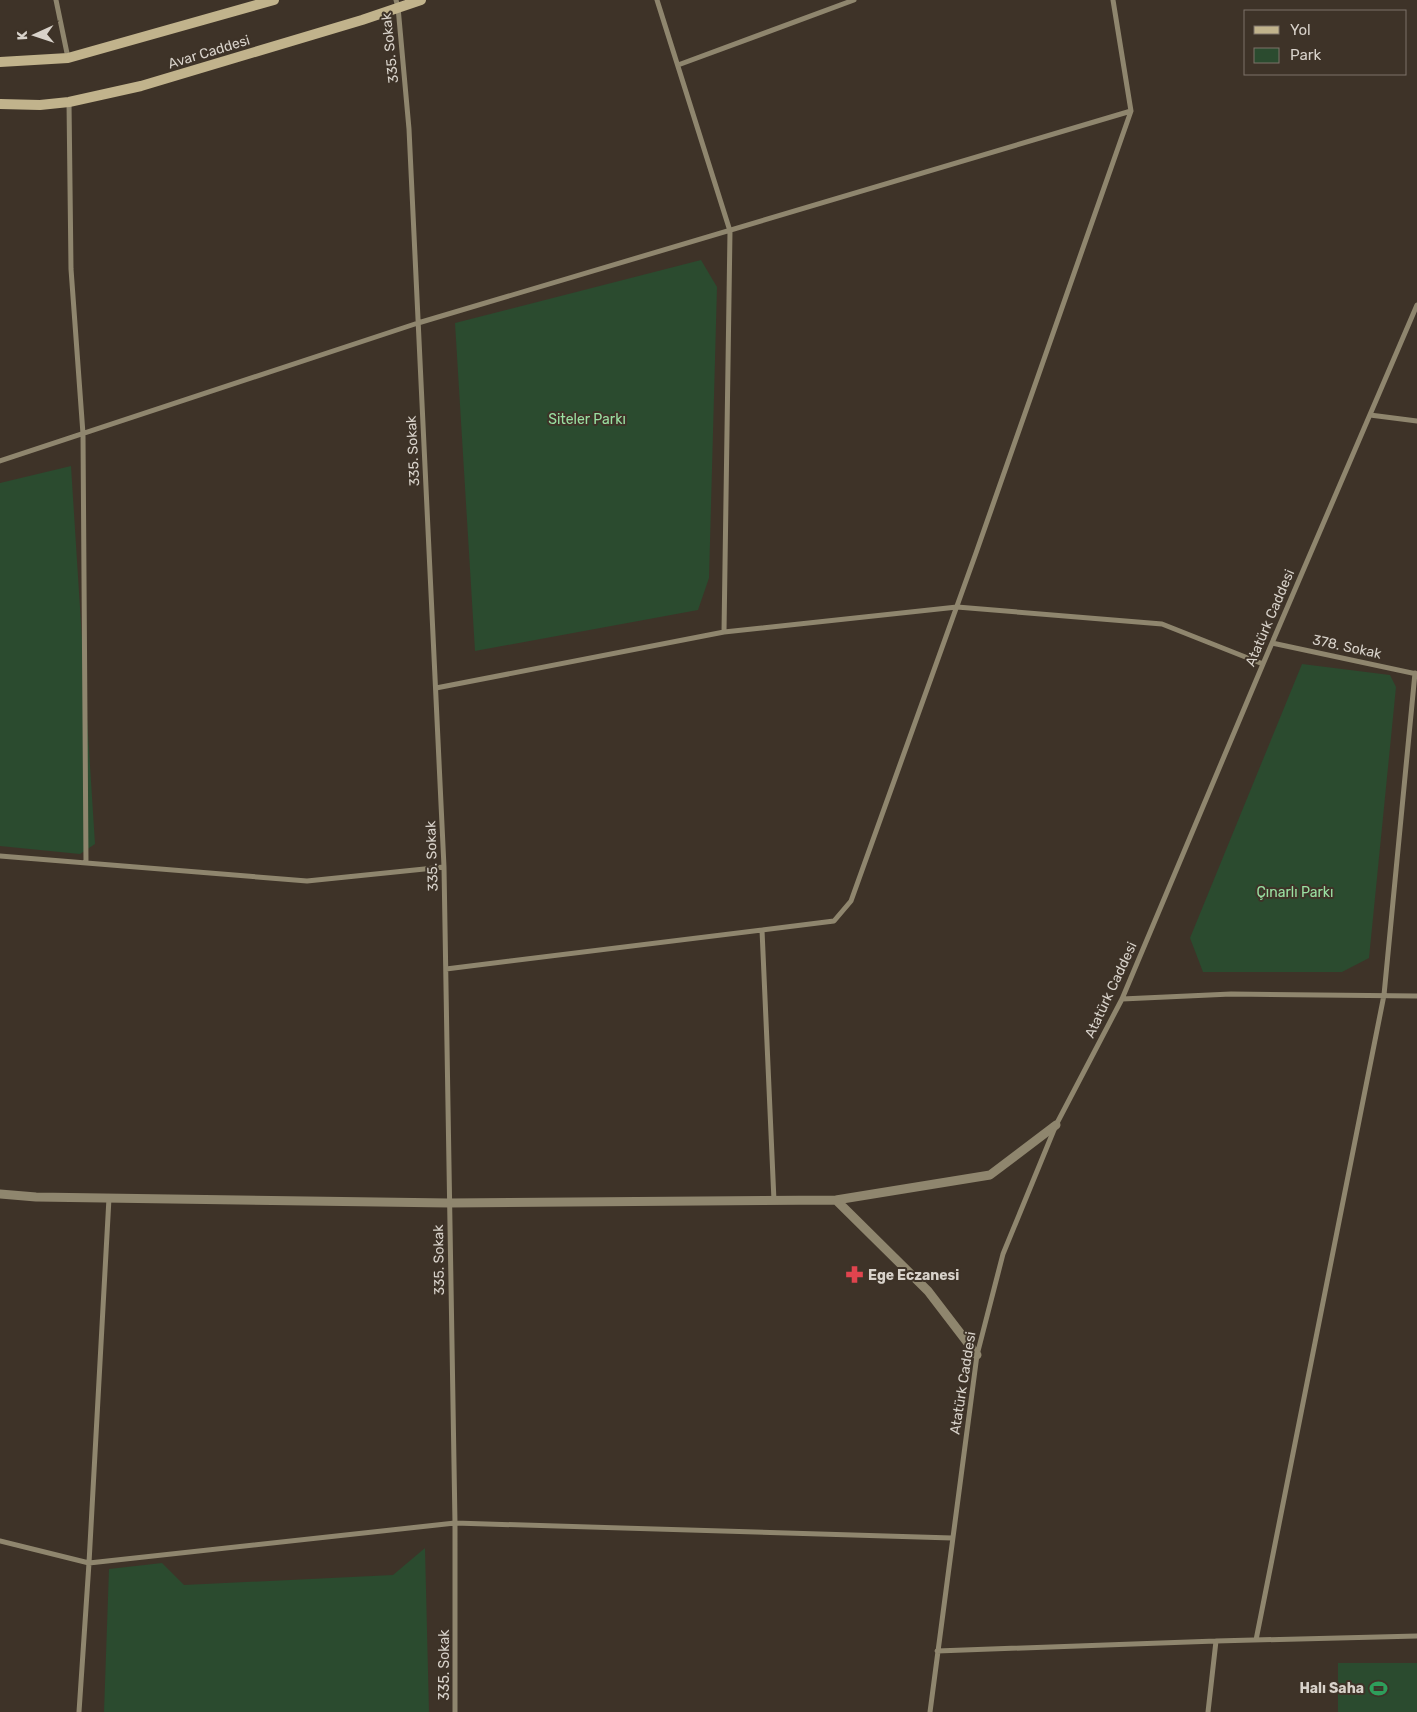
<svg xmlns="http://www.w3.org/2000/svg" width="1417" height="1712" font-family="Rubik,sans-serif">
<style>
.green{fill:#2b4b2f}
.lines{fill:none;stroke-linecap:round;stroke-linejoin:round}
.minor{stroke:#8f866e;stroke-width:5}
.tertiary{stroke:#8f866e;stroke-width:9}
.secondary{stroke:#c1b38c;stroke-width:10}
.labels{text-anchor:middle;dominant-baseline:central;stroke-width:4;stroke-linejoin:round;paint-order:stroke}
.street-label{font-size:14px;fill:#d8d2ca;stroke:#3e3328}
.park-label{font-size:14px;fill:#9ae0a2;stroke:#3e3328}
.poi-label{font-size:14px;font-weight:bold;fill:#d8d2ca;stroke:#3e3328;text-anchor:start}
</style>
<rect width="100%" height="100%" fill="#3e3328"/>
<!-- green -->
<path class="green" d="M701 260 717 287 709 578 698 610 475 651 455 323Z
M71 466 95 844 80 854 0 846V483Z
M1302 664 1390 675 1396 687 1369 958 1342 972H1203L1190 938Z
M425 1548 429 1712H104L109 1569 162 1563 184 1585 393 1575Z
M1338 1663H1417V1712H1338Z"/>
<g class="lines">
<!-- minor -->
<path class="minor" d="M56 0 68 58
M396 0 398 7 409 129 444 867 455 1523V1712
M657 0 730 231 724 632
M678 65 854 0
M69 102 71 269 83 434 86 863
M1370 415 1417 421
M0 461 418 323 1131 111
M1272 643 1417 674
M436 688 724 632 957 607 1162 624 1263 664
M0 856 307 881 444 867
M762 930 774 1201
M446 969 834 921 851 901 976 553 1131 111 1113 0
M1122 999 1231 994 1417 996
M0 1541 89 1563 455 1523 952 1538
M1256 1640 1384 995 1415 673
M937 1651 1216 1641 1417 1636
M79 1712 89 1563 109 1198
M930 1712 977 1355 1003 1254 1056 1125 1122 999 1263 664 1417 305
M1208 1712 1216 1641"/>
<!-- tertiary -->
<path class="tertiary" d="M0 1194 36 1197 449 1203 836 1200 990 1175 1056 1125
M836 1200 928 1291 977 1355"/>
<!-- secondary -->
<path class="secondary" d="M0 62 68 58 274 0
M0 104 40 105 69 102 141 86 362 20 421 0"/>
</g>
<!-- icons -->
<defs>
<symbol id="pharmacy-bare" viewBox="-9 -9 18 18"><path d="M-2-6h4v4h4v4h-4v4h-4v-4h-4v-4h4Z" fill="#e0444e" stroke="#3e3328" stroke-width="2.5" paint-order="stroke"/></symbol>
<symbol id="stadium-bare" viewBox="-9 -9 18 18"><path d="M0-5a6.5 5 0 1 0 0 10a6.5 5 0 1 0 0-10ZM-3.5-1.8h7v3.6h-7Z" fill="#2e9e5b" stroke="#3e3328" stroke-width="2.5" paint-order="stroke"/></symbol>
</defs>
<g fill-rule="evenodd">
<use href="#pharmacy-bare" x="842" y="1262" width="25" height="25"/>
<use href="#stadium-bare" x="1366" y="1676" width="25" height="25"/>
</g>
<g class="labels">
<!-- street labels -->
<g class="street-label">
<text transform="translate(390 48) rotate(-96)">335. Sokak</text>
<text transform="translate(209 52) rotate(-17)">Avar Caddesi</text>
<text transform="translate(413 451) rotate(-93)">335. Sokak</text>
<text transform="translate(1270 618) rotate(-67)">Atatürk Caddesi</text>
<text transform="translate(1347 647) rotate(12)">378. Sokak</text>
<text transform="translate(432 856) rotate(-92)">335. Sokak</text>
<text transform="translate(1111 990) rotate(-65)">Atatürk Caddesi</text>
<text transform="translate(439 1260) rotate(-91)">335. Sokak</text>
<text transform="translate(963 1383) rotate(-81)">Atatürk Caddesi</text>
<text transform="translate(444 1665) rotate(-90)">335. Sokak</text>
</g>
<!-- park labels -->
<g class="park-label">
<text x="587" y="419">Siteler Parkı</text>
<text x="1295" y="892">Çınarlı Parkı</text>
</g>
<!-- poi labels -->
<g class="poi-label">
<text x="868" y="1275">Ege Eczanesi</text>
<text x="1364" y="1688" text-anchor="end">Halı Saha</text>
</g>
</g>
<!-- legend -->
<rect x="1244" y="10" width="162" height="65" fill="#3e3328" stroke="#7c7369"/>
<rect x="1254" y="26" width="25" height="8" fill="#c1b38c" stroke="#7c7369"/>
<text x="1290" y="35" font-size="15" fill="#d8d2ca">Yol</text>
<rect x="1254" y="48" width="25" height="15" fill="#2b4b2f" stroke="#7c7369"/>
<text x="1290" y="60" font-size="15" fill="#d8d2ca">Park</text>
<!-- north arrow -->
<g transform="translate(35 35) rotate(267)" stroke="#3e3328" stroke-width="4" paint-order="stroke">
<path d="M0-4L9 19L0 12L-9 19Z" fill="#d8d2ca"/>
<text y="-8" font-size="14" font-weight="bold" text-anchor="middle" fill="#d8d2ca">K</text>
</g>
</svg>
